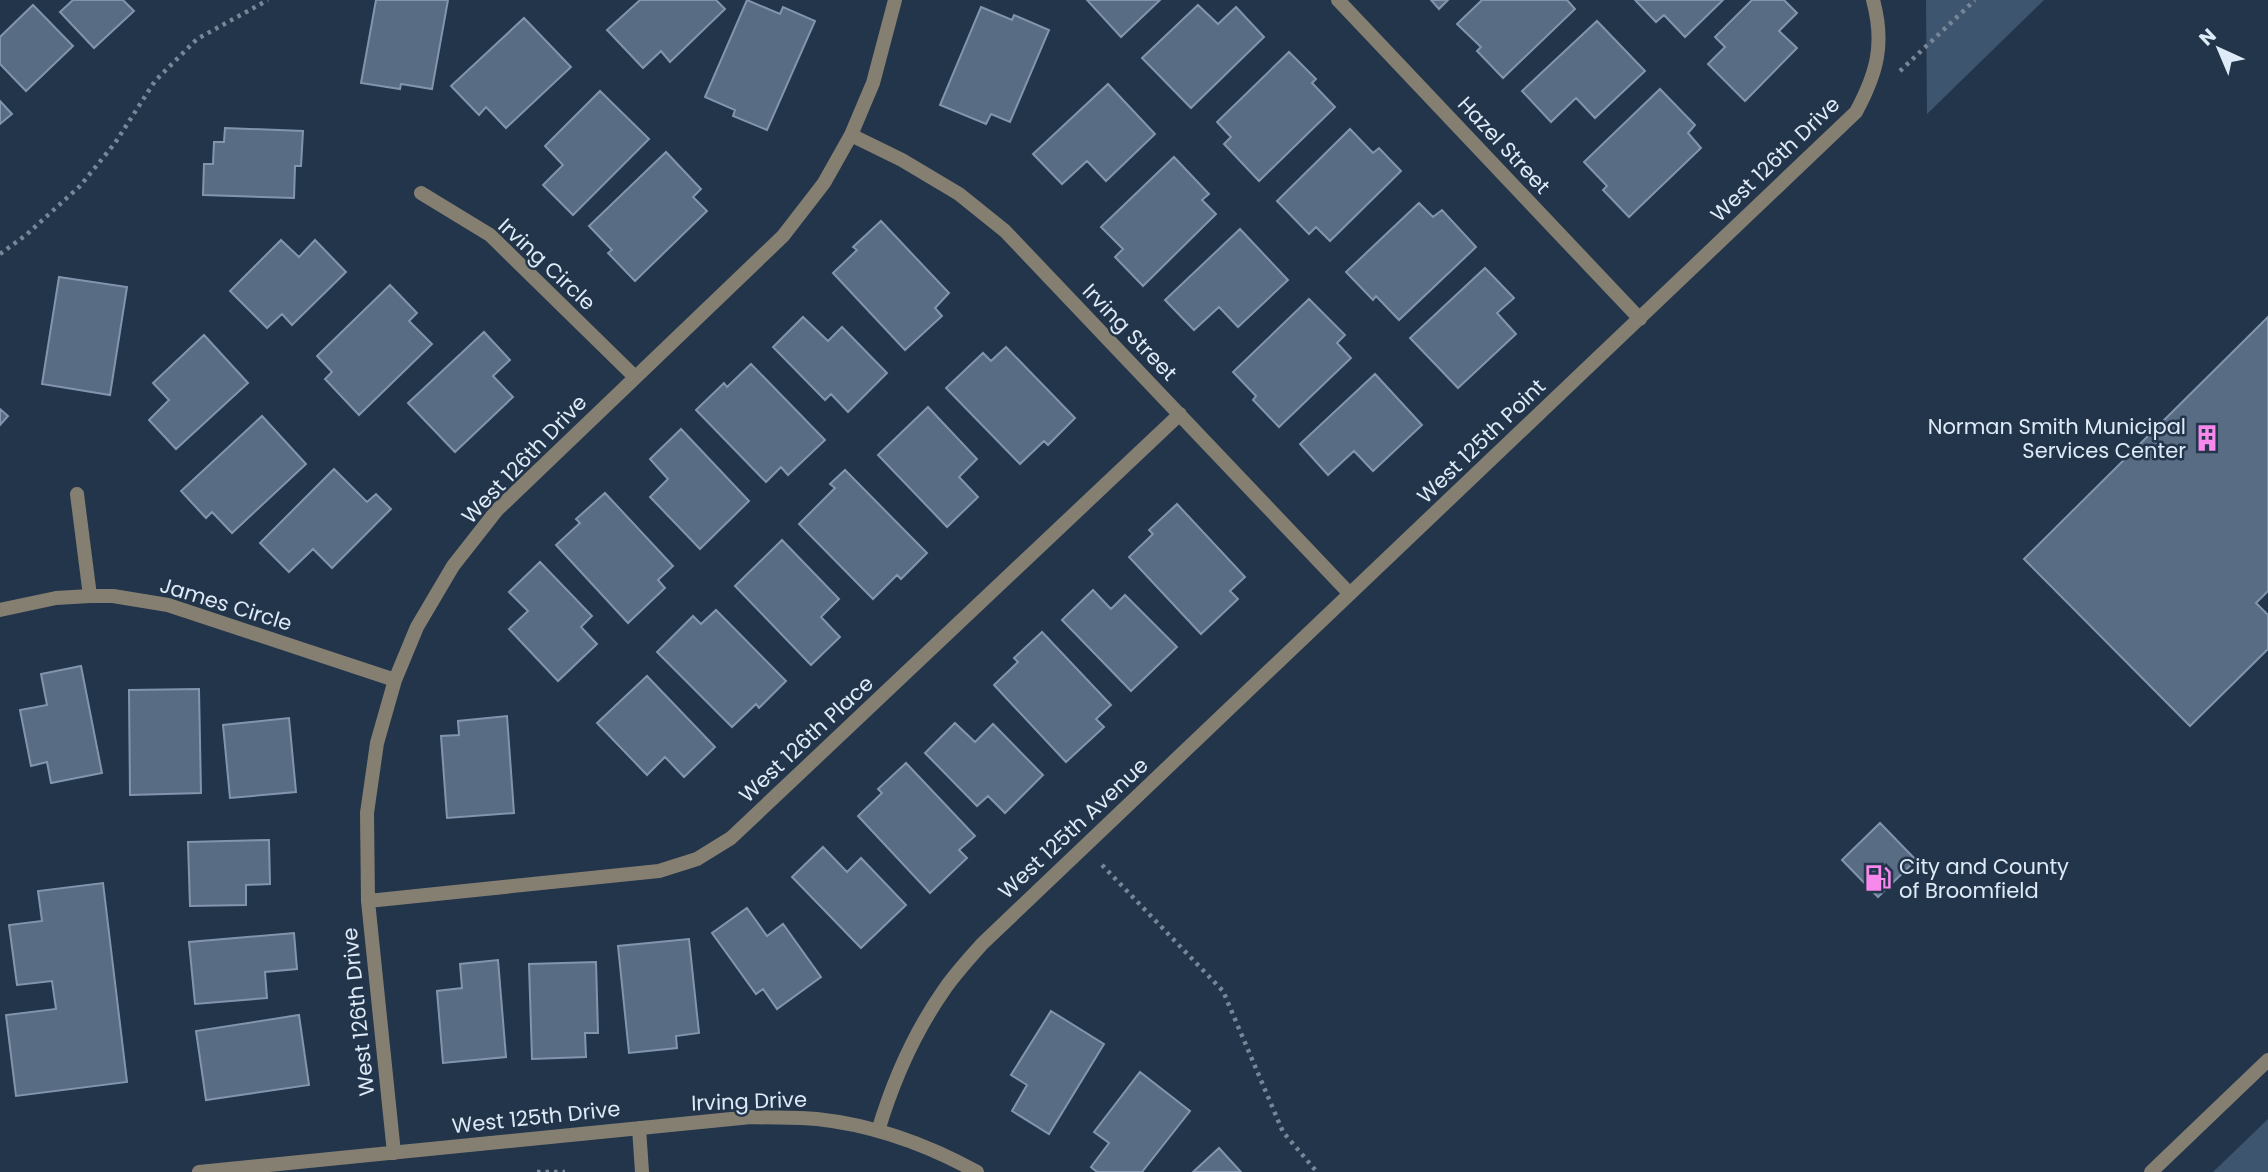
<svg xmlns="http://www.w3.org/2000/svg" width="2268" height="1172" font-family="Poppins,sans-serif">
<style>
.green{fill:#3e556f}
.building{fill:#586c83;stroke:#8196ae;stroke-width:2}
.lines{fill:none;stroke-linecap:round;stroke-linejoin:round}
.path{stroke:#788798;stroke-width:4.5;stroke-dasharray:3.5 5;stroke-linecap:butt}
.minor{stroke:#857f72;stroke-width:14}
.labels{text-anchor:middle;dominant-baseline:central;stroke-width:5;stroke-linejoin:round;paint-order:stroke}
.street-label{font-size:21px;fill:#deeaf7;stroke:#23354a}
.poi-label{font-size:21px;fill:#deeaf7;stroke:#23354a;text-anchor:end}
</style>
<rect width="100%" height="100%" fill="#23354a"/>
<!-- green -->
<path class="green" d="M1926 0H2044L1927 114Z
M2268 1119V1172H2213Z"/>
<!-- building -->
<path class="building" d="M73 0H123L134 11 94 48 60 12Z
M376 0H448L432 89 401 84 400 89 361 83Z
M640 0H716L725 9 670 62 661 51 643 68 607 30Z
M747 0 780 14 783 7 815 21 767 130 733 116 735 110 705 97Z
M1087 0H1160L1121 37Z
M1431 0H1448L1439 9Z
M1482 0H1567L1575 9 1503 78 1477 51 1481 47 1457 24Z
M1635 0H1723L1685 37 1664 15 1656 22Z
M1752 0H1784L1797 13 1779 31 1797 48 1745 101 1708 64 1725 47 1715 37Z
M33 5 73 46 26 91 0 64V37Z
M1198 5 1218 24 1236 7 1264 37 1191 108 1142 58Z
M981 7 1012 20 1014 15 1049 30 1010 122 991 114 986 124 940 105Z
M524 18 571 67 506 128 486 107 479 115 451 86Z
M1597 21 1645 71 1595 118 1576 98 1551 122 1522 91Z
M1289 52 1316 79 1312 83 1335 107 1259 181 1224 144 1231 137 1217 122Z
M1108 84 1155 134 1106 181 1087 161 1062 184 1033 154Z
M1660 89 1695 125 1688 133 1701 148 1629 217 1603 190 1607 186 1584 162Z
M600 91 649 139 573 215 543 185 563 165 545 146Z
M0 101 12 114 0 124Z
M225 128 303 131 301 166H295L294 198 203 195 204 164H213L214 142H224Z
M1350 129 1373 153 1379 148 1401 171 1330 241 1316 227 1309 234 1277 201Z
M666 152 701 189 693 197 707 211 635 281 608 253 612 250 589 226Z
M1174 157 1209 194 1202 200 1216 214 1143 286 1115 257 1123 249 1101 227Z
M1419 203 1433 217 1442 210 1476 247 1399 320 1376 296 1373 300 1346 272Z
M881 221 949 293 935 308 942 316 905 350 833 273 857 250 853 247Z
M1240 229 1288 280 1238 327 1219 307 1194 330 1165 300Z
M281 240 299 257 315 240 346 272 292 325 282 314 267 328 230 291Z
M1485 268 1514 298 1497 313 1516 334 1458 388 1410 338Z
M59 277 127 287 110 395 42 384Z
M390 285 417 313 409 321 432 344 359 415 325 379 332 372 317 356Z
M1309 299 1345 335 1337 343 1351 358 1279 427 1253 400 1256 396 1233 372Z
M803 317 828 341 842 327 887 373 848 412 831 394 825 400 773 347Z
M2268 317V591L2256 603 2268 615V649L2190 726 2024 559Z
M484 332 510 360 493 376 513 397 455 452 408 403Z
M204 335 248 383 176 449 149 420 169 400 153 383Z
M1006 347 1075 418 1048 445 1044 441 1020 464 946 388 983 353 991 361Z
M751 364 825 440 788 475 781 467 766 482 696 410 724 383 727 387Z
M1375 374 1422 425 1373 471 1354 451 1328 475 1300 444Z
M928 407 977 459 959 477 978 497 947 527 878 455Z
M0 409 8 416 0 425Z
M262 416 306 464 232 533 212 512 206 518 181 491Z
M681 429 749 501 700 549 650 497 668 479 650 459Z
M334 469 367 502 376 494 391 509 332 568 313 549 289 572 260 543Z
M845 470 927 553 901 579 897 575 873 599 799 524 835 488 830 484Z
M605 493 673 566 658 580 665 588 628 623 556 545 580 523 576 519Z
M1177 504 1245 577 1230 591 1238 599 1201 634 1129 557 1153 534 1149 530Z
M782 540 839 599 821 617 840 637 811 665 735 586Z
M540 562 592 616 581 627 597 644 558 681 509 629 528 611 509 592Z
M1093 590 1111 609 1125 595 1177 647 1131 691 1062 620Z
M716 610 786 681 759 708 756 704 732 727 657 652 693 616 701 624Z
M1042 632 1111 705 1096 719 1104 727 1066 762 994 685 1018 662 1014 658Z
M81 666 102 773 51 783 47 762 31 766 20 710 47 705 41 674Z
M647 676 715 747 684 777 665 757 647 775 597 723Z
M199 689 201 793 130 795 129 690Z
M507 716 514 813 447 818 441 736 459 735 458 721Z
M289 718 296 792 230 798 223 725Z
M955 723 975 742 993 724 1043 775 1005 813 988 796 977 806 925 753Z
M906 763 975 836 959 850 967 858 930 893 858 816 882 793 878 789Z
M1880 823 1916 860 1878 897 1842 860Z
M269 840 270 884 246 885V905L190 906 188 842Z
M823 847 847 872 861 858 906 905 861 948 792 877Z
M103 883 127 1082 16 1096 6 1015 56 1009 52 981 17 985 9 925 42 921 38 891Z
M747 908 767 936 783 924 821 977 777 1009 763 989 756 994 712 933Z
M294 933 297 969 265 972 267 998 195 1004 189 942Z
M689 939 699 1033 676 1036 677 1048 629 1053 618 946Z
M498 960 506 1057 443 1063 437 991 462 988 460 964Z
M596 962 598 1033H585L586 1057 532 1059 529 964Z
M1051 1011 1104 1044 1049 1134 1012 1111 1027 1085 1011 1075Z
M299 1015 309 1085 206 1100 196 1031Z
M1140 1072 1190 1111 1142 1172H1097L1091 1167 1109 1143 1094 1132Z
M1219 1148 1241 1172H1193Z"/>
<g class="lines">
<!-- path -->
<path class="path" d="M1900 71 1975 0
M0 254 26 235 80 186 115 143 155 81 197 39 268 0
M1102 865 1223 991 1283 1132 1317 1172
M537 1172H565"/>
<!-- minor -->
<path class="minor" d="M1338 0 1640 319
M851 135 902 160 959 194 1005 231 1350 594
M421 193 490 235 635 377
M77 494 90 596
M0 610 56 598 90 596H113L168 605 395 680
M368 901 659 871 697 859 731 838 1180 414
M639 1128 642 1172
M878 1131C893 1081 914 1033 944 990 955 974 969 959 982 944L1856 112C1877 73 1885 44 1873 0
M394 1153 368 901 367 813 377 743 395 680 417 627 453 566 497 510 783 236 824 183 851 135 873 83 895 0
M199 1172 751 1117C773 1118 795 1117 817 1119 873 1125 928 1145 977 1172
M2151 1172 2268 1060"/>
</g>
<!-- icons -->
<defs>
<symbol id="building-bare" viewBox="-9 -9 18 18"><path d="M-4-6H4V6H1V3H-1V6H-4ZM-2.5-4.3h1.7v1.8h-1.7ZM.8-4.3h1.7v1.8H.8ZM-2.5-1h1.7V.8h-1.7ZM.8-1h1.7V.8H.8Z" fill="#f788ec" stroke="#23354a" stroke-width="2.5" paint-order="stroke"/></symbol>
<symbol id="fuel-bare" viewBox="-9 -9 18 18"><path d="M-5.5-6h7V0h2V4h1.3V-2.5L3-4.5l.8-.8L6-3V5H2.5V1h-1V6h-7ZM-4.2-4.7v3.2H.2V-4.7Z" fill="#f788ec" stroke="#23354a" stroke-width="2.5" paint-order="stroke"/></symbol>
</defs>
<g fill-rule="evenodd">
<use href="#building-bare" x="2188" y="419" width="38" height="38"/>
<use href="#fuel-bare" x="1859" y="859" width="38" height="38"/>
</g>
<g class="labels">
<!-- street labels -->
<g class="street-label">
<text transform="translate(1504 145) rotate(47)">Hazel Street</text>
<text transform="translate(1775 159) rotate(-44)">West 126th Drive</text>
<text transform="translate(547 264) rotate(43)">Irving Circle</text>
<text transform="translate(1130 332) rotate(46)">Irving Street</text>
<text transform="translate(1481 441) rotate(-44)">West 125th Point</text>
<text transform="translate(524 459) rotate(-46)">West 126th Drive</text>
<text transform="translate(226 604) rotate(17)">James Circle</text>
<text transform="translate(806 739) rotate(-43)">West 126th Place</text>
<text transform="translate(1073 828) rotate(-43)">West 125th Avenue</text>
<text transform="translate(358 1012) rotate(-96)">West 126th Drive</text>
<text transform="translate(749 1101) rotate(-2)">Irving Drive</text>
<text transform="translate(536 1117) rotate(-6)">West 125th Drive</text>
</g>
<!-- poi labels -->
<g class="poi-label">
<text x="2186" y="426">Norman Smith Municipal<tspan x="2186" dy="24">Services Center</tspan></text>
<text x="1899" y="866" text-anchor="start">City and County<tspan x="1899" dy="24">of Broomfield</tspan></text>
</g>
</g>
<!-- north arrow -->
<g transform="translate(2219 49) rotate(316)" stroke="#23354a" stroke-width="5" paint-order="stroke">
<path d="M0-5L12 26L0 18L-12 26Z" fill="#deeaf7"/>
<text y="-10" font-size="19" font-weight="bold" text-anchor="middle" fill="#deeaf7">N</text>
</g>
</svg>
